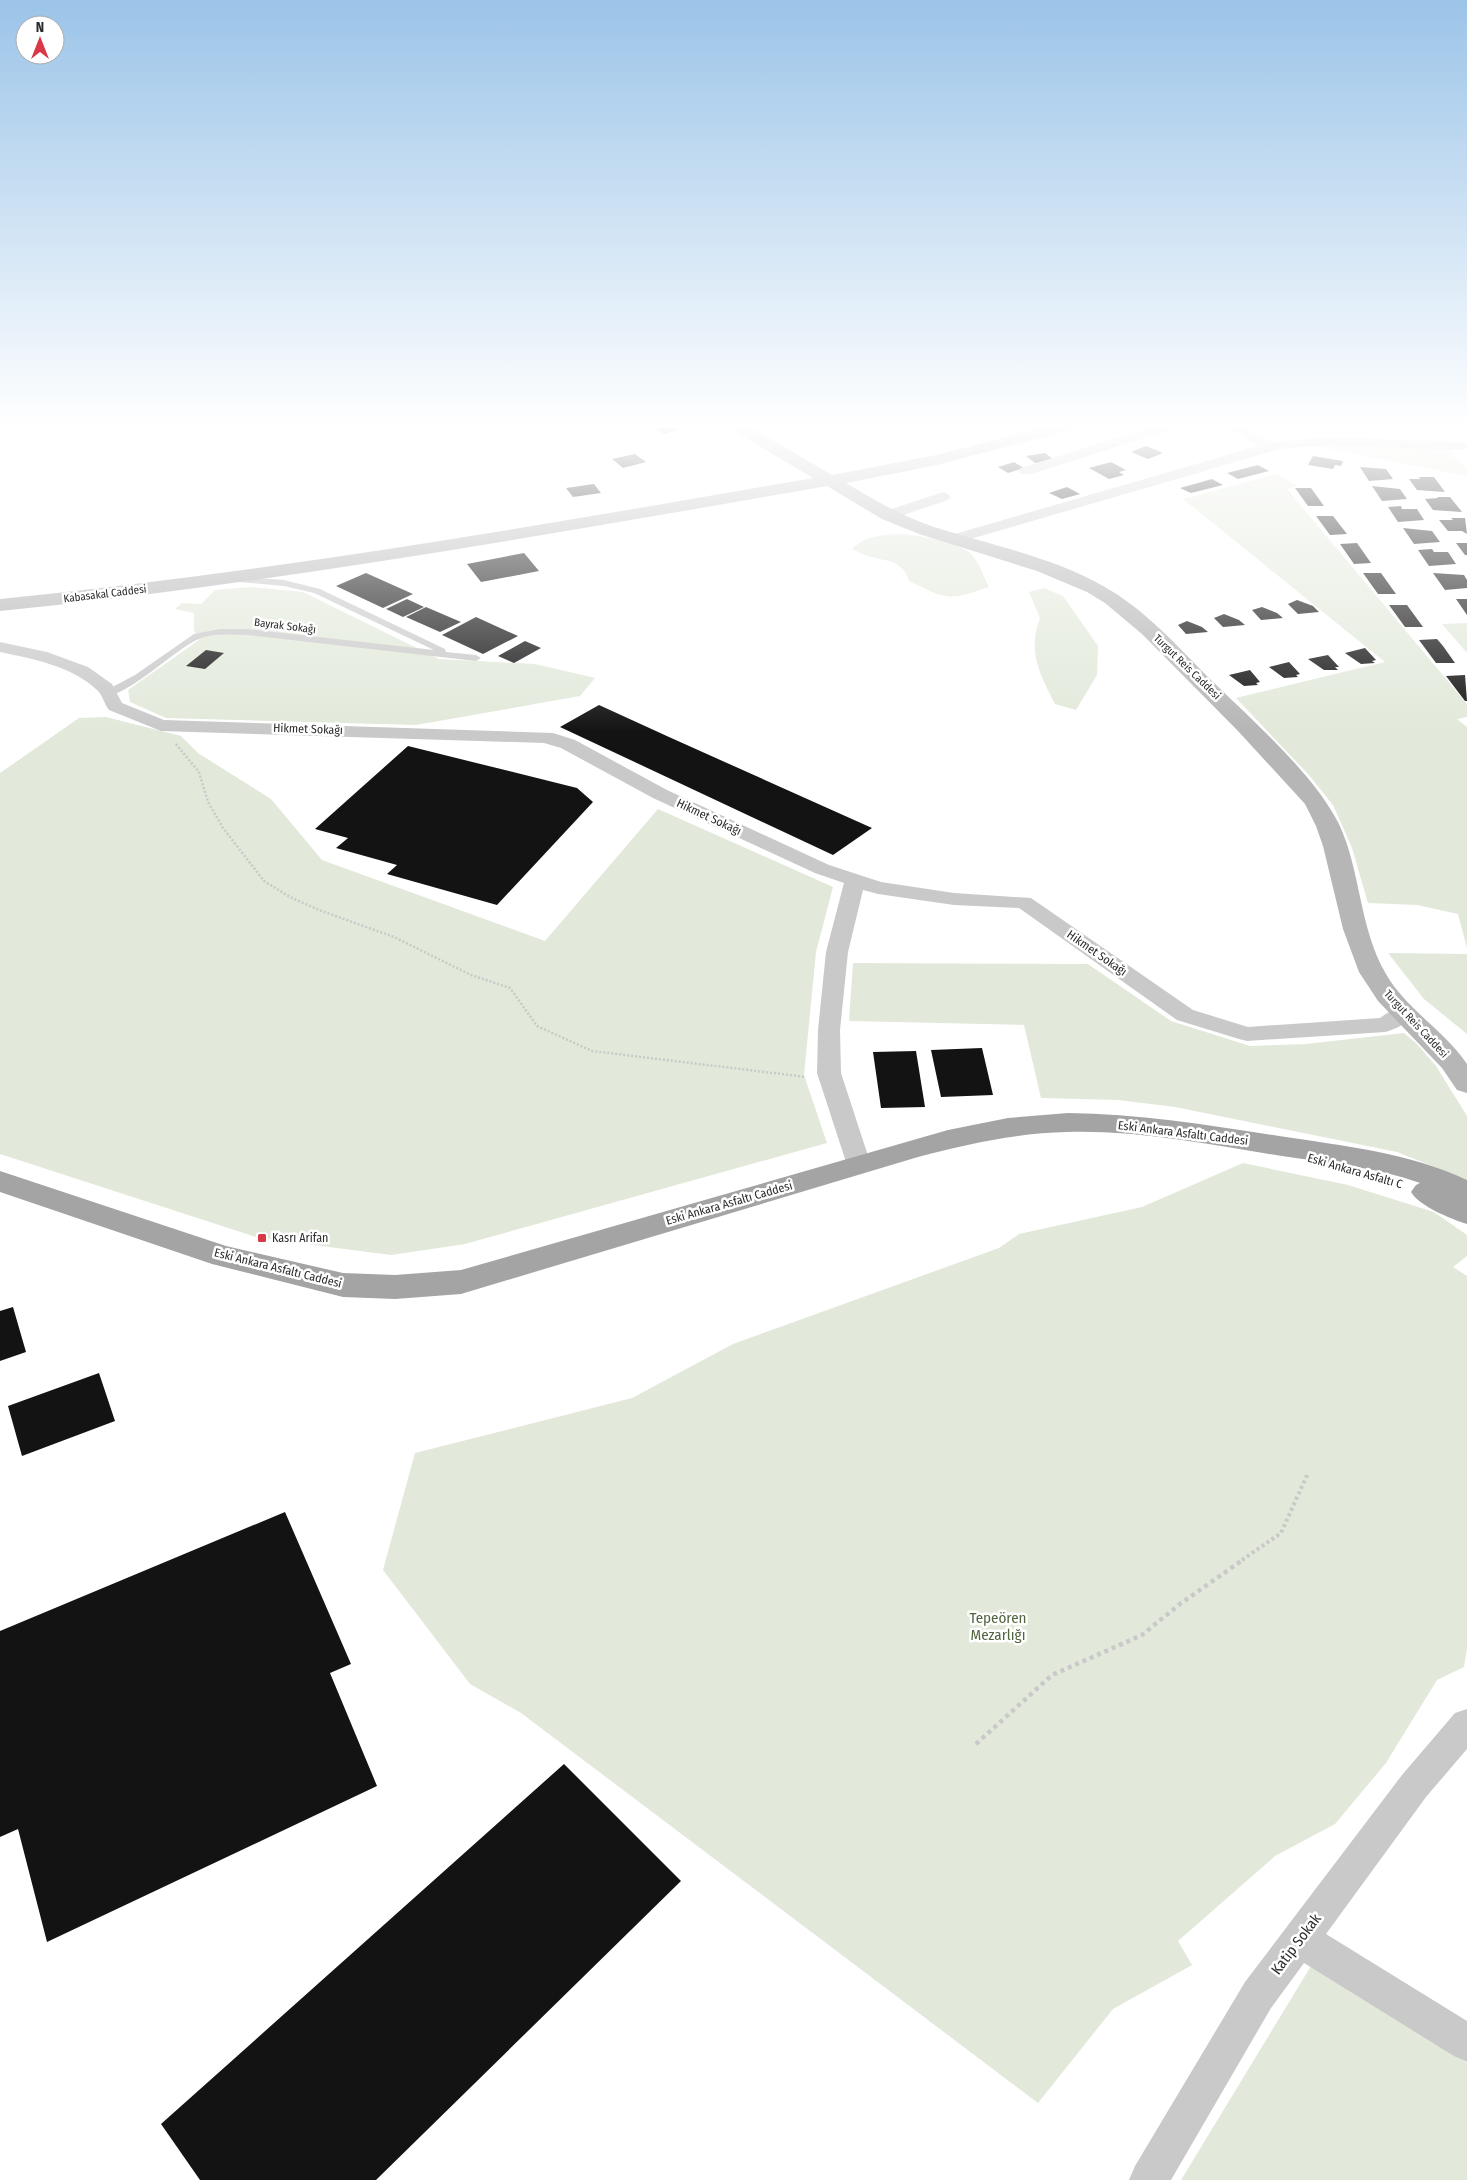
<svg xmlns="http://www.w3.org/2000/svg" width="1467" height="2180" font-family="'Fira Sans Condensed',sans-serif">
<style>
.green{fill:#e2e9da}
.building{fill:#131313}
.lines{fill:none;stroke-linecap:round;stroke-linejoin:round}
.path-far2{stroke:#c9c9c9;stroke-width:2.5;stroke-dasharray:2 2;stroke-linecap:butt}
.path-far1{stroke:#c9c9c9;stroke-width:4;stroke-dasharray:3 3;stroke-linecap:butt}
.path{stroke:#c9c9c9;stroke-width:4.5;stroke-dasharray:4 4;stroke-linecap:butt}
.lane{fill:#c9c9c9;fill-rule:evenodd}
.street{fill:#c9c9c9;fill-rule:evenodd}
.secondary{fill:#b6b6b6;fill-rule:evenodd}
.primary{fill:#a4a4a4;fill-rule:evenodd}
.poi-dot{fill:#d93847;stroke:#fff;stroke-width:2}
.labels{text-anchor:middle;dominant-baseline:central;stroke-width:5;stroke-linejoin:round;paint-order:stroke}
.far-street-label{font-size:11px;fill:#2c2c2c;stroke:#fff}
.street-label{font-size:12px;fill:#2c2c2c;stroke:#fff}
.poi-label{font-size:12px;fill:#2c2c2c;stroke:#fff;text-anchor:start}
.near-park-label{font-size:15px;fill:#50643d;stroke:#fff}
.near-street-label{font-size:15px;fill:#2c2c2c;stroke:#fff}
</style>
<rect width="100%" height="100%" fill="#fff"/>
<!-- green -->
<path class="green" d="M1303 444 1448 448 1467 469V476Z
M1277 474 1297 486 1287 489 1467 704V717L1457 719 1467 727V948L1458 914 1417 905 1368 903 1352 848 1333 805 1308 774 1236 698 1385 662 1183 499Z
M903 534C923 537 960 541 973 556 980 565 984 577 989 587 948 601 948 600 909 581 904 561 887 561 871 557 864 555 858 552 852 549 865 535 884 535 903 534Z
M252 587 303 592 439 659 535 664 595 678 580 696 416 725 166 718 130 702 128 690 199 640 194 630V613L175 609 182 603 201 604 215 590Z
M1044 588 1063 596 1098 646 1097 675 1076 710 1055 704C1040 674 1027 652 1040 618L1029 592Z
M1467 623V653L1442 624Z
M106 717 181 736 198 753 271 799 322 860 545 941 658 809 833 887 816 952 804 1075 827 1143 465 1244 391 1255 259 1238 0 1154V773L79 718Z
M1388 953 1467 954V1034L1424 999Z
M853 963 1088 964 1171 1021 1250 1046 1306 1044 1404 1033 1417 1044 1436 1066 1467 1116V1180L1397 1152 1175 1107 1118 1100 1041 1098 1024 1025 849 1021Z
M1243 1163 1348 1185 1434 1212 1467 1235V1256L1453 1267 1467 1276V1648L1464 1667 1437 1680 1386 1763 1335 1824 1275 1856 1178 1941 1192 1965 1113 2009 1038 2103 521 1713 470 1684 383 1570 415 1453 632 1398 733 1344 999 1248 1019 1234 1142 1207Z
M1311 1966 1467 2063V2180H1181Z"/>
<!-- building -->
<path class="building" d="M662 427H674L679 430 664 434 655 429Z
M1146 446 1163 453 1148 459 1131 452Z
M1045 453 1054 460 1035 463 1026 456Z
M635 454 646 462 623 468 612 459Z
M1313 456 1343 461 1341 466 1335 465 1333 469 1308 465Z
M1014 462 1024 468 1008 473 998 467Z
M1111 462 1126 470 1119 472 1124 475 1109 479 1089 468Z
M1258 465 1269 471 1238 479 1227 473Z
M1360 467 1386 469 1393 479 1369 481Z
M1419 477H1434L1445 492 1417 490 1409 479H1420Z
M1212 479 1223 485 1191 493 1180 488Z
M594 484 601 493 573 497 566 488Z
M1372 486 1400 489 1407 499 1382 501Z
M1067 487 1080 494 1062 499 1049 493Z
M1295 488H1311L1324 506H1308Z
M1437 497H1450L1462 512 1433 510 1425 499 1438 498Z
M1401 506 1402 509H1417L1424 520 1398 522 1388 507Z
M1316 516H1333L1347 534 1330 535Z
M1451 518H1465L1467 534 1462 531H1448L1439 520H1453Z
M1403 528 1432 531 1440 542 1414 544Z
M1357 543 1371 563 1354 564 1340 544Z
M1456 543H1467V555H1465Z
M1432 549 1434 552H1448L1456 564 1429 566 1418 550Z
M524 553 539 571 481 582 467 564Z
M366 573 413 594 383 608 336 586Z
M1363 573H1381L1396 594H1378Z
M1433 573 1464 575 1467 580V588L1445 590Z
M407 599 424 607 403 617 386 609Z
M1456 599H1467V615Z
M1297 600 1313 606 1319 612 1298 614 1288 604Z
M1389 605H1407L1423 627H1405Z
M426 607 461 622 440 632 406 617Z
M1262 607 1277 613 1283 618 1261 620 1252 610Z
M1224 614 1239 620 1245 625 1223 627 1214 618Z
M476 617 518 636 483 654 442 635Z
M1187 621 1202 627 1208 632 1186 634 1178 625Z
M1437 639 1443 646 1455 663H1436L1419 640Z
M525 641 541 648 514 663 498 656Z
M1365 648 1376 660 1372 661 1375 663 1361 664 1345 653Z
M206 650 224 653 205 669 186 666Z
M1328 655 1339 667H1335L1338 670H1324L1308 659Z
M1289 662 1300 674 1296 675 1298 677 1284 678 1269 667Z
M1250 670 1260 682 1256 683 1258 685 1244 686 1229 675Z
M1465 675 1467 701H1465L1446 676Z
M599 705 669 737 872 828 833 855 560 727Z
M408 746 577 788 593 802 497 905 387 874 397 865 336 848 348 838 315 829Z
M982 1048 993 1095 941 1097 931 1050Z
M916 1051 925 1107 881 1108 873 1052Z
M13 1307 26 1352 0 1361V1311Z
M99 1373 115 1421 22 1456 8 1406Z
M285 1512 351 1664 330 1673 377 1786 47 1942 18 1829 0 1837V1631Z
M564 1764 681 1881 376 2180H200L161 2124Z"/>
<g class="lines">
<!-- path-far2 -->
<path class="path-far2" d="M176 744 199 772 208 802 223 828 264 881 290 897 319 910 394 937 471 975 510 988 537 1026 592 1051 806 1077"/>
<!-- path-far1 -->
<path class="path-far1" d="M1242 1560 1281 1533 1308 1473"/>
<!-- path -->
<path class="path" d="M976 1744 1052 1675 1142 1635 1180 1604 1244 1559"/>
<!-- lane -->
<path class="lane" d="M232 576 284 580 320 589 445 649 446 652 476 655 481 658 476 661 247 635C232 635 215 633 201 638 178 646 126 699 105 695V691L135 675 194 634 220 629H247L434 650 314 593 284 586 229 581V577Z"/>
<!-- street -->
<path class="street" d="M1150 427H1172L1170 430 1031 474H1021L1019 471 1021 468Z
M1227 427H1245L1272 442 1326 437 1461 442 1466 443 1467 448 1461 450 1326 445 1280 449 960 542H948L946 539 948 536 1258 446Z
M943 492 948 494 951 497 948 500 888 520 883 518 880 515 883 512Z
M0 642 47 652 88 667 112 684 122 703 164 720 553 733 575 740 667 790 829 865 881 882 954 893 1031 898 1193 1010 1248 1027 1380 1018C1391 1011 1399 1004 1412 1008L1415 1013C1409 1023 1396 1029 1385 1032L1247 1041 1239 1039 1177 1020 1019 908 954 905 878 894 863 890 848 952 840 1030 841 1073 871 1165 868 1171 859 1174 850 1171 847 1165 817 1073 818 1030 826 952 844 883 815 873 653 798 561 748 544 743 161 731 109 710C104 704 103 695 97 690 72 666 33 659 0 652Z
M1467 1709V1749L1426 1797 1326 1934 1467 2021V2062L1454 2056 1304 1963 1271 2008 1171 2180H1129L1135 2166 1245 1982 1402 1775 1455 1713Z"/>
<!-- secondary -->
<path class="secondary" d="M730 427H750L832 475 936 455 1045 427H1073L1071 430 937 465 846 483C874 500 902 516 934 527 987 544 1056 558 1103 586 1145 609 1178 647 1211 680 1253 721 1313 773 1339 824 1361 871 1359 928 1386 974 1406 1009 1444 1030 1467 1064V1093L1457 1090 1442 1068 1378 1001 1359 972 1343 929 1323 846 1316 826 1305 804 1238 731 1142 634 1105 603 1087 592 1037 571 919 534 882 519 827 486C552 534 277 583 0 611V599C273 572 543 525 813 478L732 430Z"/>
<!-- primary -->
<path class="primary" d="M1068 1113C1139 1114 1209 1125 1279 1136 1343 1146 1408 1152 1467 1180V1224C1451 1219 1419 1206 1411 1192L1416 1185 1420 1183C1376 1167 1328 1163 1282 1156 1211 1145 1140 1130 1067 1132 1017 1133 967 1144 918 1157L461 1294 395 1299 343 1297 212 1264 0 1192V1171L226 1246 343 1273 395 1275 461 1270 948 1130 1008 1118Z"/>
</g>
<!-- sky -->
<linearGradient id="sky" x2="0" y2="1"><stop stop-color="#9bc4e8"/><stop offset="0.58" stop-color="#fff"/><stop offset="1" stop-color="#fff" stop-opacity="0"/></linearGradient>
<rect width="1467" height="732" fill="url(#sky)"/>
<!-- markers -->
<rect class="poi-dot" x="257" y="1233" width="10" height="10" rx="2.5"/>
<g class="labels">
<!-- far-street labels -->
<g class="far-street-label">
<text transform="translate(105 594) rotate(-7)">Kabasakal Caddesi</text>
<text transform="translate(285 626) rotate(7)">Bayrak Sokağı</text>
<text transform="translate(1187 667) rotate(44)">Turgut Reis Caddesi</text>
<text transform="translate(1416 1024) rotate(47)">Turgut Reis Caddesi</text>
</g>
<!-- street labels -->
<g class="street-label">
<text transform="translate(308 729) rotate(2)">Hikmet Sokağı</text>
<text transform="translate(709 817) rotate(25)">Hikmet Sokağı</text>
<text transform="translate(1097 953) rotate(35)">Hikmet Sokağı</text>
<text transform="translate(1183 1133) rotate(7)">Eski Ankara Asfaltı Caddesi</text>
<text transform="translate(1355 1171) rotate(16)">Eski Ankara Asfaltı C</text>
<text transform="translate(729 1203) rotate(-16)">Eski Ankara Asfaltı Caddesi</text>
<text transform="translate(278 1268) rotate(14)">Eski Ankara Asfaltı Caddesi</text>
</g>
<!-- poi labels -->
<g class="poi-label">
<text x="272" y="1238">Kasrı Arifan</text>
</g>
<!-- near-park labels -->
<g class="near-park-label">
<text x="998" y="1618">Tepeören<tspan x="998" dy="17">Mezarlığı</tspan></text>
</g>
<!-- near-street labels -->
<g class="near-street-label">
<text transform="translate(1296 1944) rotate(-53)">Katip Sokak</text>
</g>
</g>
<!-- north arrow -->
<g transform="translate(40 40)"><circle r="24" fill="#ffffff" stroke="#ababab"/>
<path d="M0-4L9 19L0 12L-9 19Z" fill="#d93847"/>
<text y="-8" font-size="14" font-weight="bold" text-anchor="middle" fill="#2c2c2c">N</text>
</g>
</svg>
